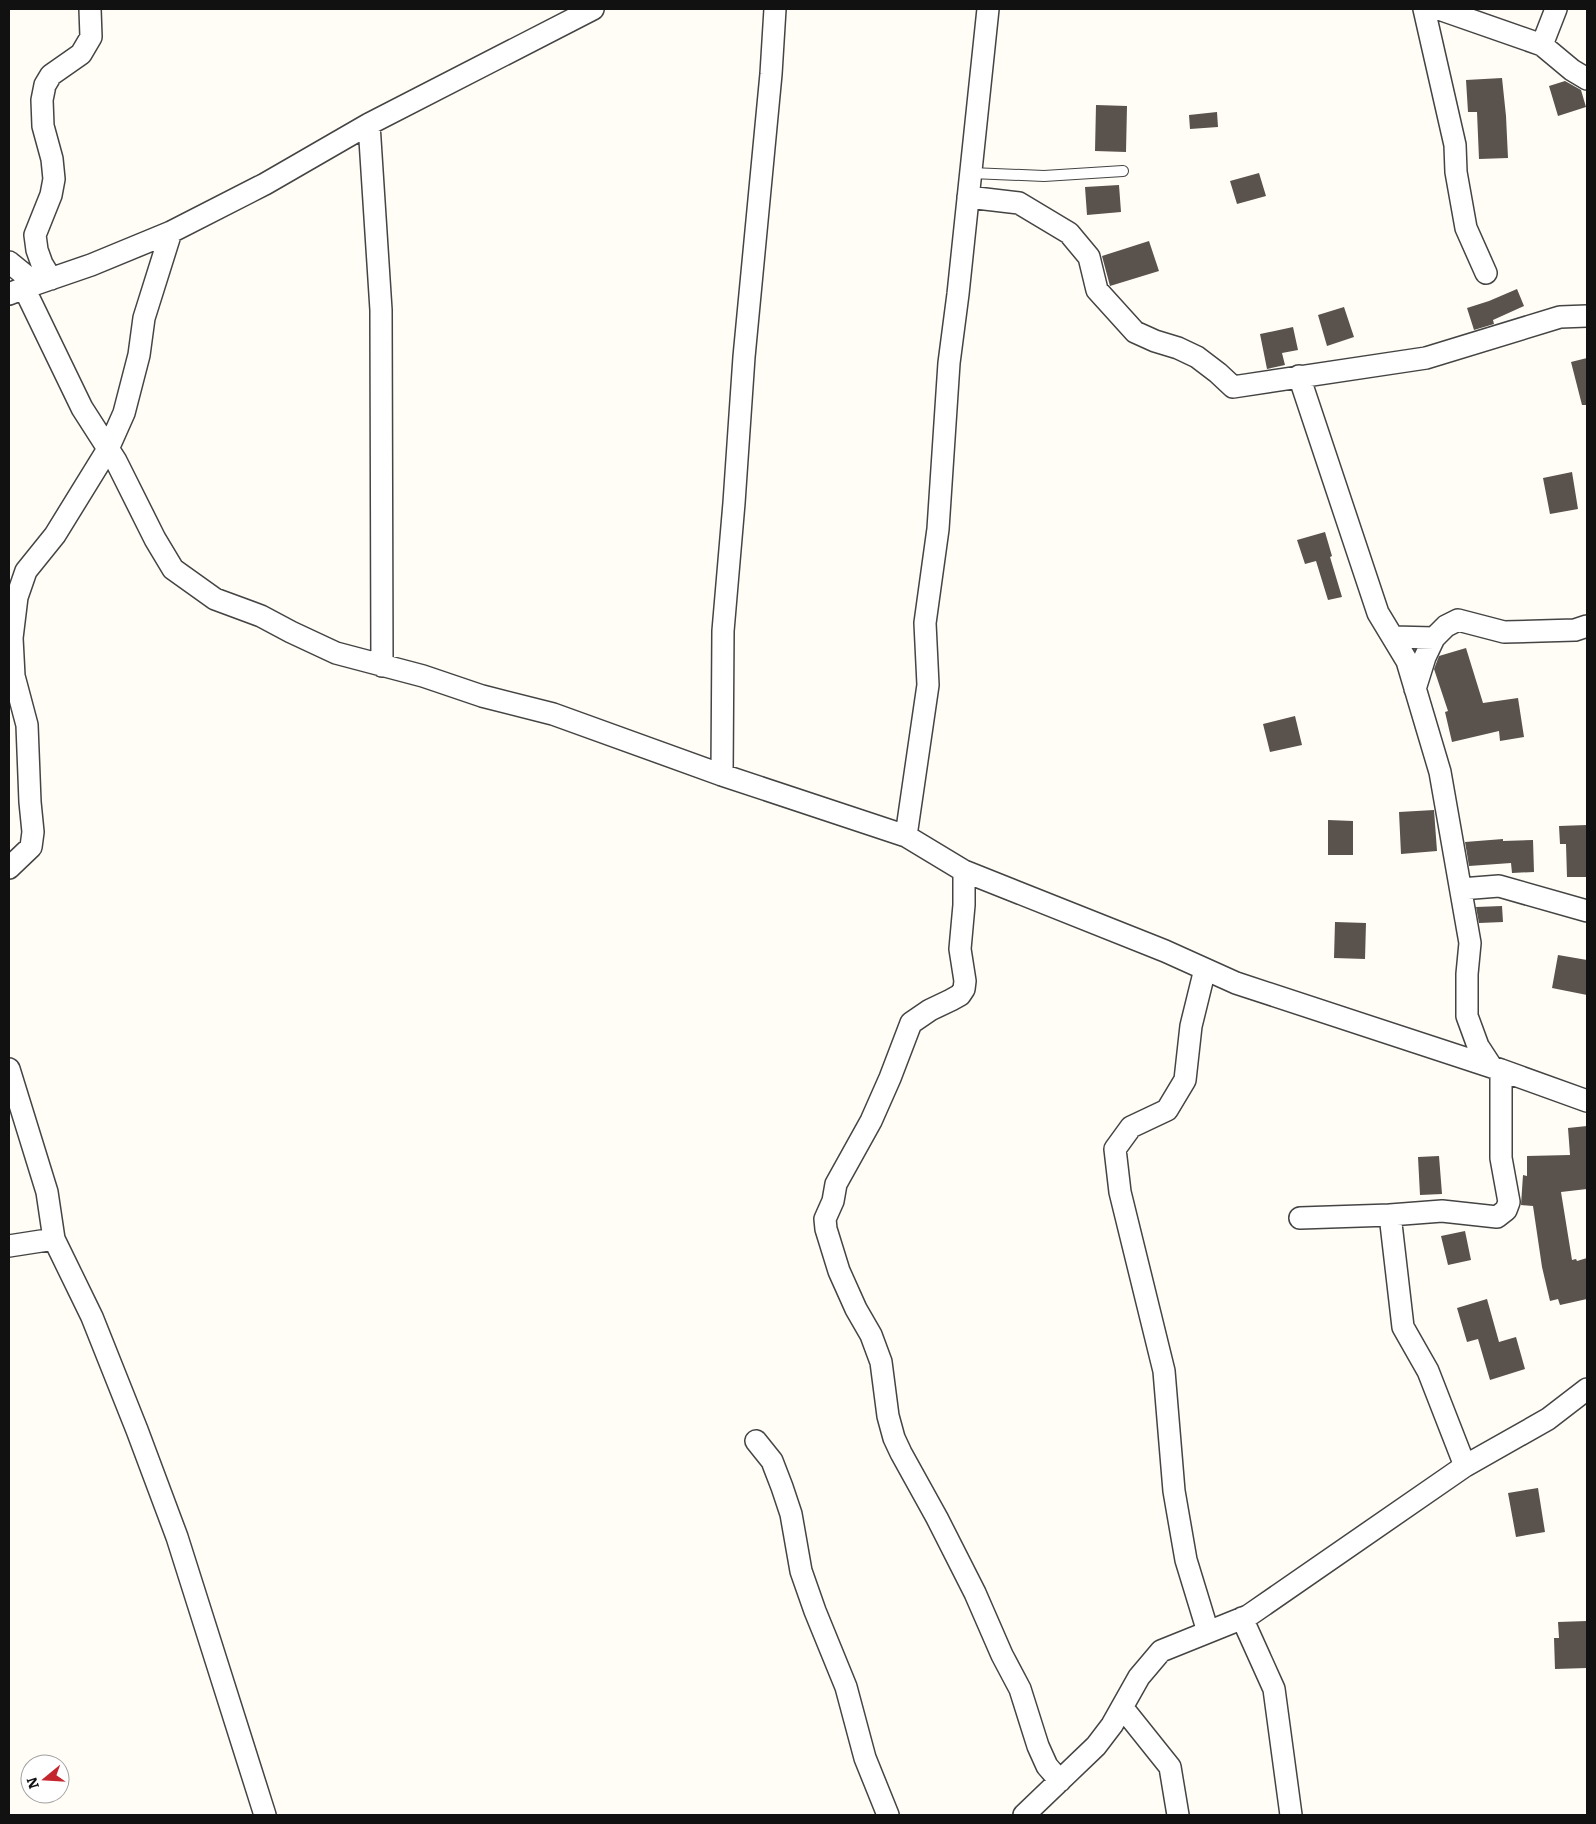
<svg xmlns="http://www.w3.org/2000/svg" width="1596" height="1824" font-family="Literata,serif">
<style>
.building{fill:#5a524d}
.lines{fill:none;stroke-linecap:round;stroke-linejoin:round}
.lane-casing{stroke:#444;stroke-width:12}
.street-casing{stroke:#444;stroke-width:24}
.lane{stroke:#fff;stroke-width:10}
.street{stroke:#fff;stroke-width:21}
</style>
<rect width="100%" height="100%" fill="#fffdf5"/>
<!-- building -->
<path class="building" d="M1502 78 1506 116 1508 158 1479 159 1477 112H1468L1466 80Z
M1565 81 1581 90 1586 107 1558 116 1549 86Z
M1096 105 1127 106 1126 152 1095 151Z
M1217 112 1218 127 1190 129 1189 115Z
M1259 173 1266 196 1237 204 1230 181Z
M1119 185 1121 212 1087 215 1085 187Z
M1149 241 1159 271 1110 286 1102 256Z
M1517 289 1524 306 1493 320 1494 324 1474 330 1467 308 1489 301Z
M1344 307 1354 337 1327 346 1318 315Z
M1293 327 1298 350 1282 353 1285 365 1267 369 1260 334Z
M1587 358V405H1582L1571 362Z
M1572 472 1578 509 1550 514 1543 478Z
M1325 532 1332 556 1330 557 1342 597 1328 600 1316 561 1305 564 1297 540Z
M1466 648 1483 703 1518 698 1524 737 1500 741 1499 731 1452 742 1445 712 1448 711 1434 669 1439 656Z
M1295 716 1302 745 1270 752 1263 724Z
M1434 810 1437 851 1401 854 1399 812Z
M1328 820 1353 821V855H1328Z
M1587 825V877H1567L1566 844H1560L1559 826Z
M1503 839V841L1533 840 1534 872 1512 873 1511 863 1469 866 1465 842Z
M1502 906 1503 922 1479 923 1476 907Z
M1335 922 1366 923 1365 959 1334 958Z
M1558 955 1587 960V995L1552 988Z
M1587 1126V1189L1561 1192 1572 1260 1576 1259 1577 1261 1587 1258V1299L1560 1305 1558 1299 1550 1301 1542 1267 1533 1206 1521 1205 1523 1175 1527 1176V1156L1570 1155 1568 1128Z
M1439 1156 1442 1194 1420 1195 1418 1157Z
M1465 1231 1471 1260 1448 1265 1441 1236Z
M1487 1299 1499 1342 1516 1337 1525 1369 1490 1380 1478 1339 1467 1342 1457 1308Z
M1538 1488 1545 1532 1516 1537 1508 1493Z
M1587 1621V1668L1555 1669 1554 1638H1559L1558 1622Z"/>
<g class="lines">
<defs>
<path id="lane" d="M971 173 1044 176 1123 171"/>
<path id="street" d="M1424 9 1455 145 1456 172 1466 228 1486 273
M1439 9 1542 45 1572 70 1587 79
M1542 45 1556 9
M369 124 381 310 382 666
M968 197 1019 203 1069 233 1089 257 1097 290 1135 332 1155 341 1178 348 1197 357 1218 373 1233 387 1426 358 1560 317 1587 316
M9 262 36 284
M51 279 42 264 37 250 35 235 51 195 54 179 52 159 43 126 42 100 45 85 51 75 81 54 91 37 90 9
M24 288 82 408 116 461 155 539 173 569 215 599 261 616 291 632 336 653 423 676 482 696 553 714 722 775 906 836 964 871 1165 951 1236 983 1501 1070 1587 1101
M9 294 24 288 91 265 171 232 265 184 369 124 593 9
M1299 376 1378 613 1407 661 1440 772 1470 943 1467 974V1016L1478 1046 1491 1066
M1393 637 1434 638
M1415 689 1425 657 1434 638 1446 626 1458 620 1504 632 1575 630 1587 626
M722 775 723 631 734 503 744 357 771 74 775 9
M906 836 928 685 925 623 938 529 949 363 958 294 988 9
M9 868 31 847 33 832 30 802 27 725 14 676 12 638 17 597 26 571 55 535 108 449 124 413 139 355 144 318 171 232
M964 871V905L960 949 965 981 964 989 960 995 951 1000 930 1010 911 1023 890 1078 871 1121 836 1184 833 1201 825 1219 826 1229 839 1271 856 1309 871 1335 881 1362 888 1416 894 1438 901 1453 937 1518 975 1593 1002 1655 1020 1689 1038 1746 1047 1766 1060 1781
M1461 889 1499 886 1587 911
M1205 969 1191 1026 1185 1080 1167 1110 1131 1127 1115 1149 1120 1192 1164 1371 1174 1491 1186 1560 1208 1632
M9 1069 47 1192 54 1239 92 1317 137 1430 177 1537 265 1815
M1390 1215 1403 1327 1428 1371 1465 1466
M1300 1218 1390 1215 1442 1211 1497 1217 1506 1210 1509 1202 1501 1158V1070
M9 1246 54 1239
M756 1441 772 1461 782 1487 791 1514 801 1571 815 1611 846 1687 865 1758 888 1815
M1242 1618 1274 1689 1291 1815
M1122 1707 1170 1767 1178 1815
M1024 1815 1096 1746 1112 1725 1139 1677 1161 1651 1248 1616 1465 1466 1548 1419 1587 1389"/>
</defs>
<!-- lane casing -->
<use href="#lane" class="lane-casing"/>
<!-- street casing -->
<use href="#street" class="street-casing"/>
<!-- lane -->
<use href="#lane" class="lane"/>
<!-- street -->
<use href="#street" class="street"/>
</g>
<!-- border -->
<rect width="1596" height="1824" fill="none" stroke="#111111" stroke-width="20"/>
<!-- north arrow -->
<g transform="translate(45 1779) rotate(252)"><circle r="24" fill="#ffffff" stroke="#a0a0a0"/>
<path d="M0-4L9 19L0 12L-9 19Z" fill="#c4262e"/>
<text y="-8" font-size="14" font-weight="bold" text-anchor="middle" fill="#111111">N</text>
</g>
</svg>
